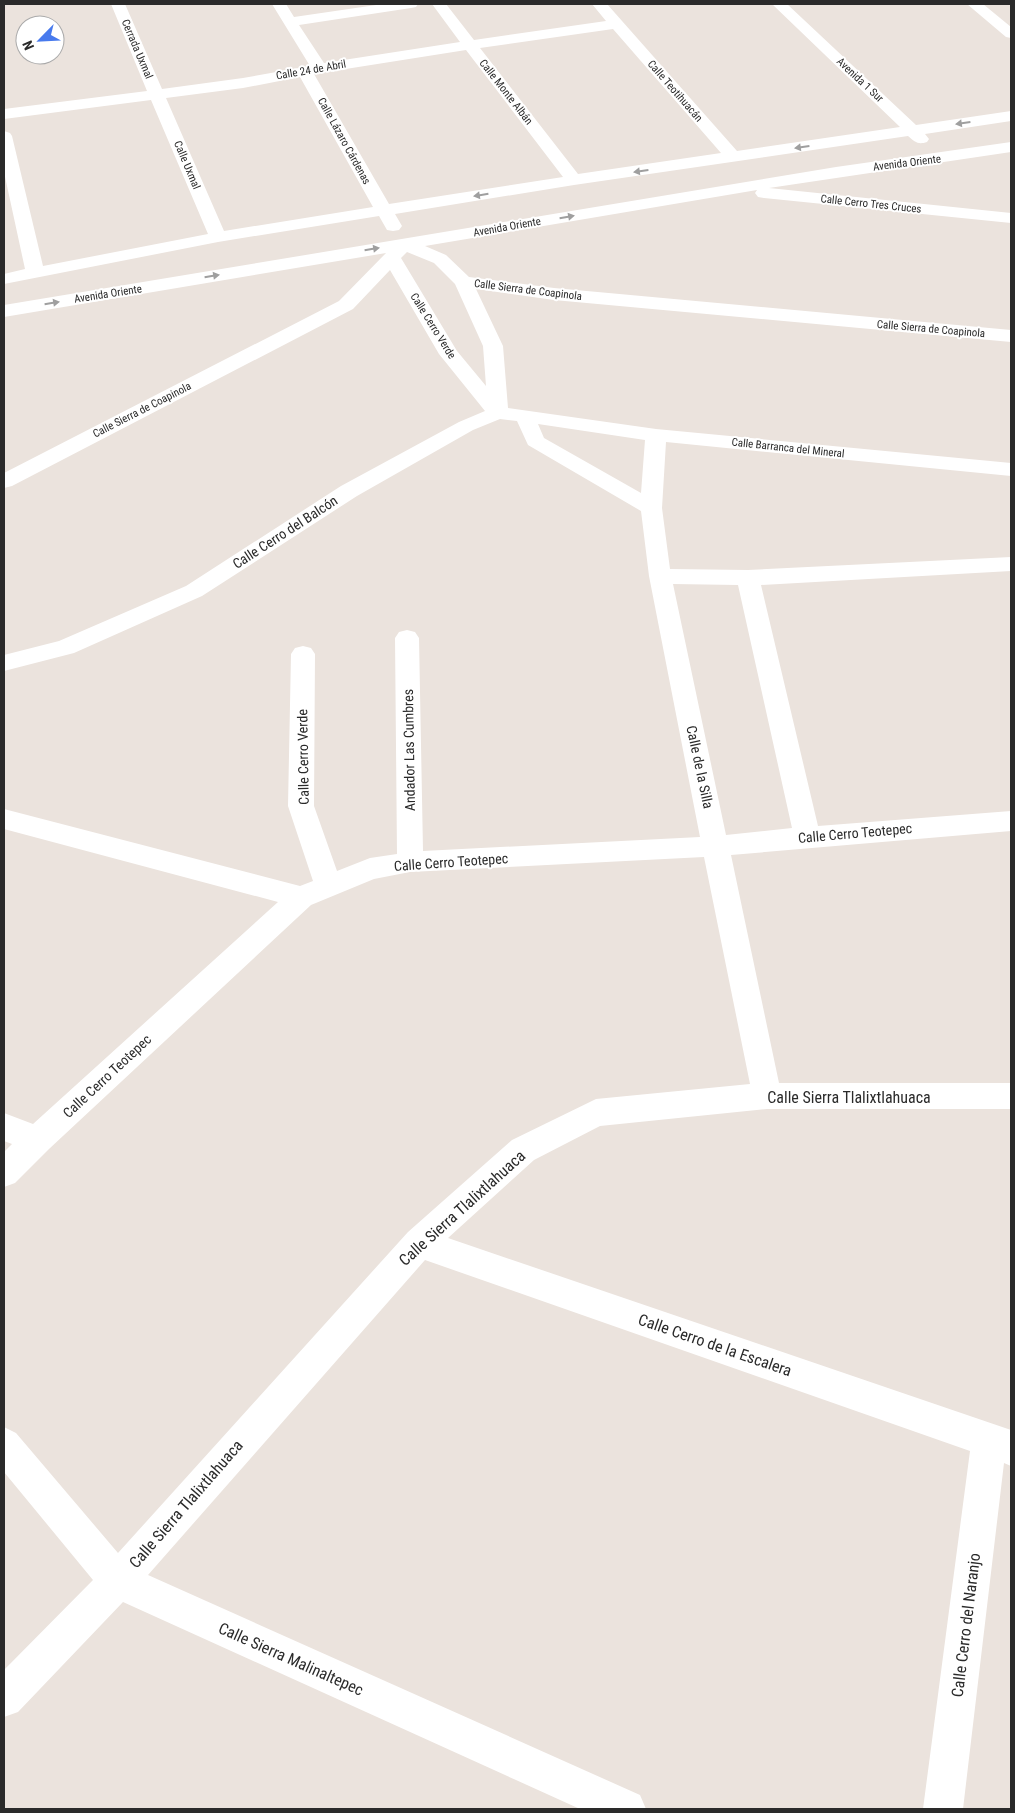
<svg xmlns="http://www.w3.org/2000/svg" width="1015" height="1813" font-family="'Roboto Condensed',sans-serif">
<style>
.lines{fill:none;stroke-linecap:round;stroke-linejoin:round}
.minor{fill:#fff;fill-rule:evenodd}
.oneway{fill:#9f9f9f}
.labels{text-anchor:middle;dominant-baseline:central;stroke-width:4;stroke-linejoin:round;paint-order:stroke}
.far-street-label{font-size:11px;fill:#2a2a2a;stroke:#fff}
.street-label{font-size:14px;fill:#2a2a2a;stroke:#fff}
.near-street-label{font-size:16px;fill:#2a2a2a;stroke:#fff}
</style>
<rect width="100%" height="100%" fill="#ebe3dd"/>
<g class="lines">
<!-- minor -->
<path class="minor" d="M111 4H125L162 89 243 78 310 66 272 4H286L294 17 383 4H418L416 7 411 8 299 25 324 63 460 42 432 4H446L474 40 606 21 592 4H607L737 151 900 127 772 4H787L916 125 1011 111V121L925 134 929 139 927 142C918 145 915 142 908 136L574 185 395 214 402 226 399 230 393 231 387 230 379 216 218 242 4 284V274L25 269 4 172V131L10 133 12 136 43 266 208 234 151 100 4 119V109L147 91ZM613 29 721 153 578 174 480 48ZM466 50 563 177 389 204 314 74ZM300 77 373 207 224 231 166 98 243 88Z
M967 4H983L1011 27V38L1006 37Z
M1011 142V152L769 188 1011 213V223L764 198 758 197 755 193 757 190 425 246 446 255 469 277 554 288 1011 330V342L554 300 476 289 503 346 508 408 656 429 1011 463V476L666 442 662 508 670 569 748 570 1011 557V571L761 585 818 826 1011 811V831L731 855 779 1083H1011V1109H767L600 1126 534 1160 448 1238 1011 1430V1466L1004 1463 963 1809H923L970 1451 425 1260 148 1575 640 1795 646 1809H580L123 1602 18 1712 4 1717V1670L93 1580 4 1472V1427L16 1433 118 1553 408 1232 512 1140 596 1099 750 1084 704 857 410 872 374 879 311 905 49 1149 15 1183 4 1187V1152L12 1144 4 1141V1113L33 1124 278 902 4 829V809L300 886 313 881 288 806 291 654 295 648 303 646 311 648 315 654 314 806 337 871 370 858 397 854 395 638 399 632 407 630 415 632 419 638 423 851 700 837 649 576 641 511 528 445 517 421 500 419 473 430 357 496 202 596 74 653 4 671V655L59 641 186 586 341 486 459 422 485 411 439 354 390 270 353 309 12 486 4 488V473L339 301 386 253 4 317V305L836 167ZM407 252 434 263 455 284 483 346 486 386 457 351 401 258ZM538 424 645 440 641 493 544 438ZM673 584 738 585 792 828 726 835Z"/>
</g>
<!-- one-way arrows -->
<defs><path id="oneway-solid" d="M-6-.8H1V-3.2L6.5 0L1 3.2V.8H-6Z" transform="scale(1.25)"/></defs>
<g class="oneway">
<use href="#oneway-solid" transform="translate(963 123) rotate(172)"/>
<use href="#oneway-solid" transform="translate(802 147) rotate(172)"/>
<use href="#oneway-solid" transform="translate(641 171) rotate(172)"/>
<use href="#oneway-solid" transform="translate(481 195) rotate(171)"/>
<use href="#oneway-solid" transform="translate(567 217) rotate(-10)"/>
<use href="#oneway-solid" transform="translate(372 249) rotate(-9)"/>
<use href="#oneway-solid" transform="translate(212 276) rotate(-9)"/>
<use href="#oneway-solid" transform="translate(52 303) rotate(-9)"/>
</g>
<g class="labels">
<!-- far-street labels -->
<g class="far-street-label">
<text transform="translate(137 49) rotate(67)">Cerrada Uxmal</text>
<text transform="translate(311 70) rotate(-10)">Calle 24 de Abril</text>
<text transform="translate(860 80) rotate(43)">Avenida 1 Sur</text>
<text transform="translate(675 91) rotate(49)">Calle Teotihuacán</text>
<text transform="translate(506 92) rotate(52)">Calle Monte Albán</text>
<text transform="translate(344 141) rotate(61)">Calle Lázaro Cárdenas</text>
<text transform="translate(907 163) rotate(-7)">Avenida Oriente</text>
<text transform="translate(187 165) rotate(67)">Calle Uxmal</text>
<text transform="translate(871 204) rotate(6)">Calle Cerro Tres Cruces</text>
<text transform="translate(507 227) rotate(-10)">Avenida Oriente</text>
<text transform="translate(528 290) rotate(7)">Calle Sierra de Coapinola</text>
<text transform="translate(108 294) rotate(-9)">Avenida Oriente</text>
<text transform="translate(433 326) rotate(58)">Calle Cerro Verde</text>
<text transform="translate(931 329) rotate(5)">Calle Sierra de Coapinola</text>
<text transform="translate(142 410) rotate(-27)">Calle Sierra de Coapinola</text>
<text transform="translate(788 448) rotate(6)">Calle Barranca del Mineral</text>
</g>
<!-- street labels -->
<g class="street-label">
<text transform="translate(285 532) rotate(-33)">Calle Cerro del Balcón</text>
<text transform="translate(409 750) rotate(-91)">Andador Las Cumbres</text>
<text transform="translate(303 757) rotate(-91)">Calle Cerro Verde</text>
<text transform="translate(700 767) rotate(78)">Calle de la Silla</text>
<text transform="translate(855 833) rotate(-5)">Calle Cerro Teotepec</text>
<text transform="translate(451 862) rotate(-4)">Calle Cerro Teotepec</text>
<text transform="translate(107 1076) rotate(-43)">Calle Cerro Teotepec</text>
</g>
<!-- near-street labels -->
<g class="near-street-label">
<text x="849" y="1097">Calle Sierra Tlalixtlahuaca</text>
<text transform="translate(462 1208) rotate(-42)">Calle Sierra Tlalixtlahuaca</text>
<text transform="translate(715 1345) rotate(19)">Calle Cerro de la Escalera</text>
<text transform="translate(186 1504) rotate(-49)">Calle Sierra Tlalixtlahuaca</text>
<text transform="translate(966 1625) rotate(-83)">Calle Cerro del Naranjo</text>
<text transform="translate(291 1659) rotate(24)">Calle Sierra Malinaltepec</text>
</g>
</g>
<!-- border -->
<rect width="1015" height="1813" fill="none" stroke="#2a2a2a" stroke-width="10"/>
<!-- north arrow -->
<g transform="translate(40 40) rotate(246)"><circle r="24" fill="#ffffff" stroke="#aaaaaa"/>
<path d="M0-4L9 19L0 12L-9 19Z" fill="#487aed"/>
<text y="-8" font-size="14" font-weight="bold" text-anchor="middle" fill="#2a2a2a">N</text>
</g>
</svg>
